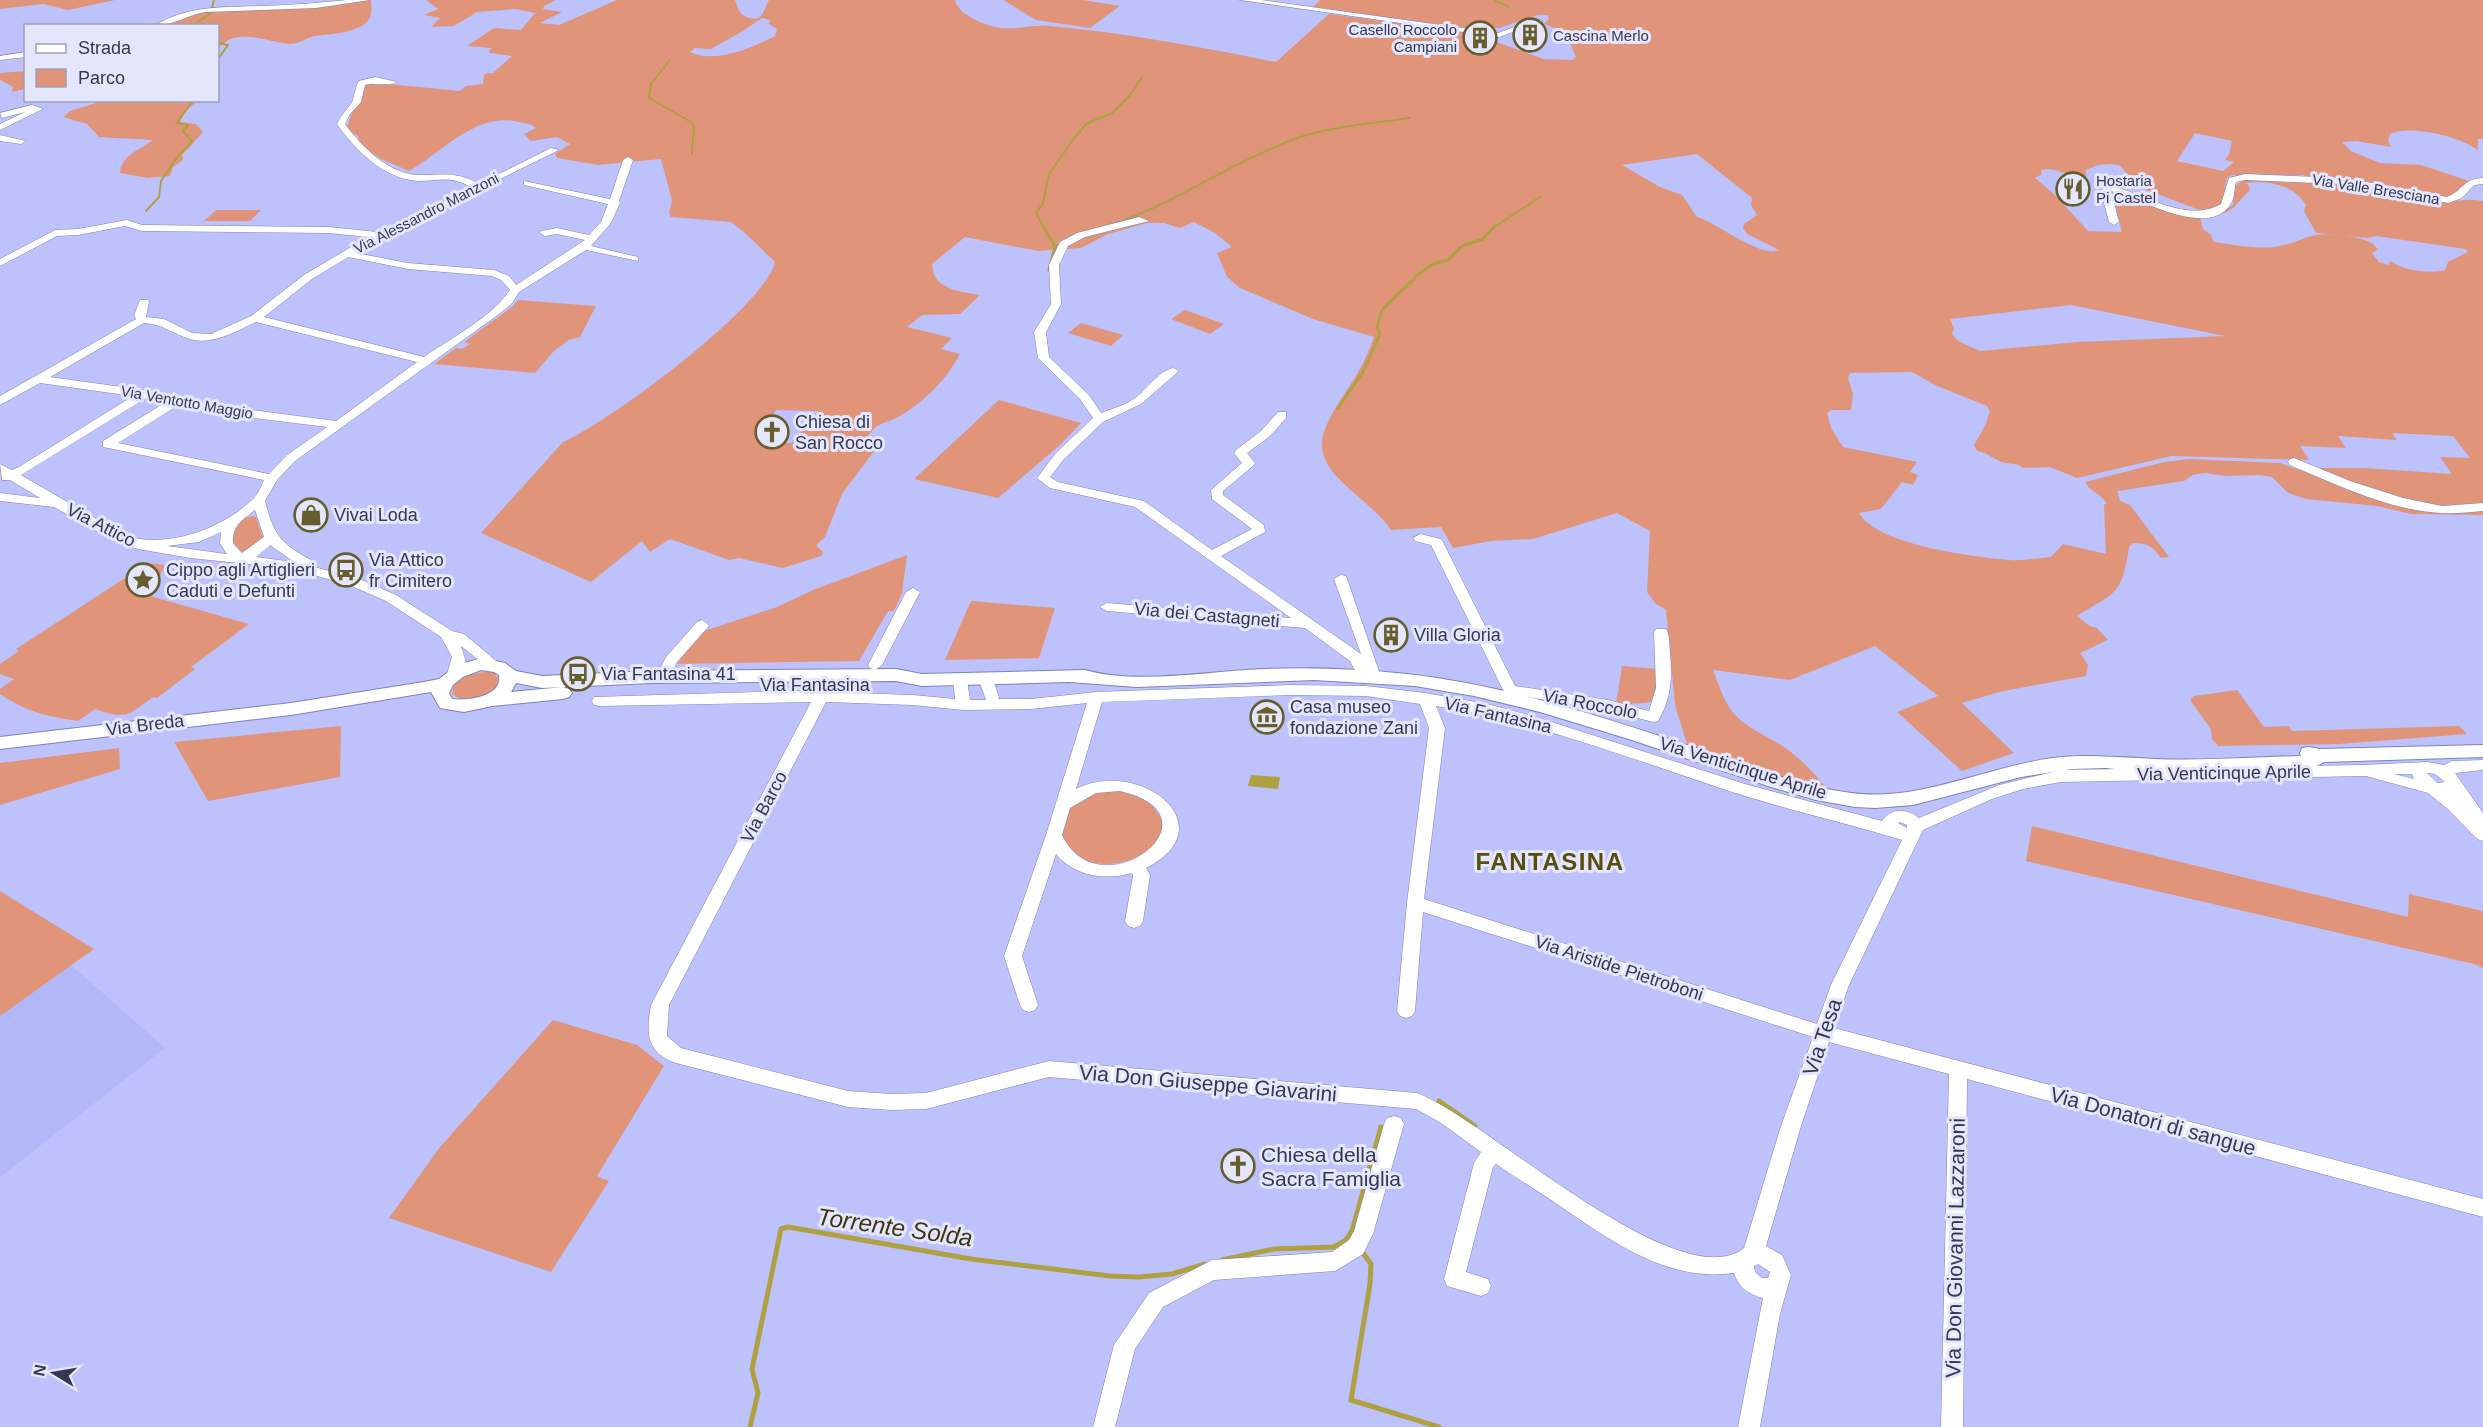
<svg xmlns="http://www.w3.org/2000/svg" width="2483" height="1427" font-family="Arial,sans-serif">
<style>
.built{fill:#b2b7f8}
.green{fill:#e0957a;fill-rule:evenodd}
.water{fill:#afa042}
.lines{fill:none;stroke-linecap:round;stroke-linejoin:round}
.stream-far2{stroke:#afa042;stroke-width:2}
.stream-far1{stroke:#afa042;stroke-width:3}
.stream{stroke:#afa042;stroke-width:5}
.minor-casing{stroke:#7e82b8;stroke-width:1}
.tertiary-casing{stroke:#7e82b8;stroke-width:2}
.minor{fill:#fff;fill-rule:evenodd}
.tertiary{fill:#fff;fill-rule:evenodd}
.labels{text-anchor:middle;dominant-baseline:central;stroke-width:6;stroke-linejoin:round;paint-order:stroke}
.far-poi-label{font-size:15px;fill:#36384f;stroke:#e4e6fe;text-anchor:start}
.far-street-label{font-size:15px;fill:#36384f;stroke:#e4e6fe}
.poi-label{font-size:18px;fill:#36384f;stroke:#e4e6fe;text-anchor:start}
.street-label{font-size:18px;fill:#36384f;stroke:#e4e6fe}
.near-street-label{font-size:21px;fill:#36384f;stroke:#e4e6fe}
.near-poi-label{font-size:21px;fill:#36384f;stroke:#e4e6fe;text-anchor:start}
.district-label{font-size:24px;font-weight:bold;letter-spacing:1.5px;fill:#564d0e;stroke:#e4e6fe}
.near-water-label{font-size:24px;font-style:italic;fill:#3d360e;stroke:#e4e6fe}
</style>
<rect width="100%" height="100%" fill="#bdc2fc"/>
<!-- built -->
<path class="built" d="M71 965 165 1048 0 1177V1016Z"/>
<!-- green -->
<path class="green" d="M0 0H115L68 10 43 4 0 9Z
M371 0C371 4 372 10 371 14 368 33 329 34 314 36 305 38 298 45 288 44 265 41 237 27 218 48V26H163L196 12 331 6Z
M426 0H556L544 6 543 9 562 12 540 23 559 25 617 0H735C740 14 741 17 757 19L762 15 769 0H955C958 13 978 22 991 26 1011 32 1029 24 1050 26 1126 33 1201 47 1276 62L1329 14 1471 33 1544 59 1572 60 1576 57 1565 32 1544 24 1549 19 1548 15H1538L1499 28H1469L1312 8 1320 0H2483V139H2478V150C2461 137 2410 124 2390 134L2388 141 2391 147 2356 141 2342 142 2351 151 2380 163 2421 165 2469 181 2458 194 2447 201C2462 201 2467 198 2483 201V515L2411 514 2377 506 2306 499 2288 493 2272 477 2260 475 2226 476 2205 473 2193 475 2184 481 2117 491 2120 501 2130 505 2169 557 2161 558C2153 546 2147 543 2133 543L2129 547C2122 595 2116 592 2077 616L2090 626 2097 628 2108 640 2080 653 2088 665 2086 676 2003 691 1962 703 2014 753 1962 771 1897 712 1938 696 1875 646 1790 680 1713 670C1719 685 1724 704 1736 716 1751 731 1770 737 1787 749 1802 760 1815 774 1827 789L1805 784 1700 751 1687 744 1675 705 1666 610 1656 604 1647 592 1650 531 1617 513 1533 539 1491 541 1453 548 1441 527 1391 530C1376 509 1355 496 1338 478 1329 469 1320 454 1322 441 1324 422 1344 395 1354 379 1362 367 1369 351 1374 337L1313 319 1240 288 1227 277 1217 253 1232 247 1215 233 1194 222 1180 228 1164 223H1147L1108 234 1081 248 1038 251 965 237 932 264C933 290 959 291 980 295L960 314 922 315 907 327 952 338 941 349 960 354C947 379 924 402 900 416 884 425 880 420 868 436L877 447 842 494 825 537 816 545 823 552 821 556 783 568 739 558 729 560 670 539 650 552 642 541 591 582 481 533 563 442C608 423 765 307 775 262L745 233 731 222 671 217 669 213 672 201 661 159 598 165 557 158 555 154 570 144 557 137 531 141 524 134 536 128C531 124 526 123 519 122 476 111 443 152 409 171L381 159 360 145 358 136 346 129 360 91 368 82 460 91 466 86 483 84 484 74 493 73 512 56 490 53 489 51 492 48 467 46 494 28 521 30 535 13 515 9 477 12 454 26 431 27 440 18 424 15 438 9ZM762 18 770 20 769 24 777 29 775 36C752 48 714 64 690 52L695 48 711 49 743 31ZM2195 133 2232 141 2229 154 2225 160 2234 162 2223 171 2177 161ZM1697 154 1752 198 1751 205 1757 215 1744 224 1743 228 1747 234 1779 250C1759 258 1718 223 1697 217L1682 195 1660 187 1622 165ZM2110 164 2119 165 2141 188 2205 212 2222 204 2227 178 2231 175H2304L2307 179 2243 180 2235 186 2233 205 2219 214C2233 213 2239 200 2249 191L2250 187 2246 183C2267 180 2295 185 2306 205L2304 211 2316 233 2369 238 2376 236 2466 249 2468 252 2448 262 2445 270C2431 274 2403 271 2391 261L2388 265 2379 262 2372 253 2378 250C2373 236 2330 233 2317 235 2304 237 2292 244 2280 246 2259 250 2235 245 2214 242L2211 235 2203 229 2200 217 2115 191 2112 192 2122 232 2088 231 2055 195 2035 178 2042 174 2041 170C2058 166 2070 180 2086 177V170L2098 165ZM2071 305 2225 336 2077 342 1980 351 1958 341 1952 334 1954 328 1950 319ZM1912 372 1937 386 1987 406 1990 411 1985 426 1974 445 1977 451C1989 453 1994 460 2005 463 2012 464 2017 463 2023 468L2050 467 2077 478 2172 456 2309 460 2300 446 2346 448 2338 436 2397 440 2392 433 2453 436 2470 458 2440 457 2452 474 2364 468H2317L2309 471 2299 470 2280 463 2189 459 2164 462 2085 482C2090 492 2102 494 2107 504H2104L2106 554 2063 544 2051 557C2038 558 2023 561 2010 560 1974 557 1877 545 1859 513L1881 509 1902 482 1913 485 1918 475 1910 472 1917 462 1843 447 1831 428 1827 413 1832 410H1851L1853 394 1848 378 1850 373ZM776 410 818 411V412L792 443H759Z
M1003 0H1083L1120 6 1090 28 1036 20Z
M25 71V89L12 92 13 87 0 80V73Z
M106 100 198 101 187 109 180 122 196 124 203 132 182 155 183 160 173 167 170 176 148 178 120 173C121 155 140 150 153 140L99 137 87 124 63 117 70 111Z
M216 210H261L250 221H204Z
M518 300 596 306 580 337 569 340 554 351 535 373 434 364 456 348 462 349 470 344 464 342 513 306Z
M1185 310 1224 324 1210 334 1171 319Z
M1081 323 1123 335 1111 346 1068 333Z
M999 400 1081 423 1060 445 998 498 914 479Z
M252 516 256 517 264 540 249 552H237L232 538 233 527 242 519Z
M907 555 902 593 894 611H888L859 661 677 664 701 632 777 607 813 590Z
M148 563 165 565 150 596 249 624 191 667 195 669 157 698 153 697C127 716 127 720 95 709L78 721C45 716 29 713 0 694V689L14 679 0 674V664L19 651 16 649Z
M971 601 1055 608 1039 658 945 660Z
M1622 666 1659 669 1655 700C1645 706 1633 700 1624 707L1616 704Z
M490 671 495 673 500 682C493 698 476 698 462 700L452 694 454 684 466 675Z
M2237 690 2264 727 2289 726 2292 731 2459 726 2467 734 2339 744 2218 746 2212 739 2211 729 2190 700 2194 696Z
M341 726 340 777 208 801 174 742Z
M119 748 120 769 0 805V763Z
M1118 790C1126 792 1141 794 1148 799 1151 801 1154 807 1156 811 1158 814 1163 819 1164 822 1172 858 1101 876 1074 855 1051 837 1063 807 1086 796 1097 792 1107 791 1118 790Z
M2032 826 2408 917 2409 894 2483 911V968L2474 964 2026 861Z
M0 891 94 949 0 1016Z
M553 1020 637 1045 664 1066 597 1176 609 1181 551 1272 389 1218 440 1147Z"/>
<!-- water -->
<path class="water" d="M1251 775 1280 777 1278 789 1248 786Z"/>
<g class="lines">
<!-- stream-far2 -->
<path class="stream-far2" d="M1495 0 1509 7
M212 8 214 0
M192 26 214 11
M218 43 228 45 218 59
M669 61 651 84 649 98 691 122 694 127 692 154
M146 211 159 197 161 181 178 156 192 142 183 131 188 125 176 123 194 100
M1117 223C1178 201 1231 163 1292 140 1329 126 1371 124 1410 118
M1044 228 1036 213 1043 203 1049 174 1072 141 1086 124 1112 113 1131 94 1142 77
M1493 228 1540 197"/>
<!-- stream-far1 -->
<path class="stream-far1" d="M1043 226 1055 247 1049 270
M1055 247 1075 235
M1338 408 1363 372 1380 334 1377 327 1382 310 1420 273 1433 264 1448 260 1462 246 1483 239 1495 226"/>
<!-- stream -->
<path class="stream" d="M1439 1101 1475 1126
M1363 1253 1371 1264 1370 1284 1351 1400 1439 1427
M1222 1260 1274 1249 1334 1247 1346 1240 1352 1231 1381 1127
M750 1427 758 1393 752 1369 781 1229 788 1227 971 1259 1110 1276 1139 1277 1172 1274 1205 1264"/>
<defs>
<path id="minor" d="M347 0H370L316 8 205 12C187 15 172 26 154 26 187 5 226 7 263 6 291 5 319 3 347 0Z
M1240 0H1261L1498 33 1536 19 1543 21 1499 37Z
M26 52V57L0 60V56Z
M375 77 397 82C390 87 375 82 365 85L361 102 350 114 345 124C360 145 388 173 416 175 442 176 454 170 479 184L551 148 559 150 502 178 465 200 382 237 356 253 408 263 494 270 509 276 516 285 585 240 557 234 545 236 540 233 541 231 557 228 589 235 601 222 608 204 524 185V181L610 199 623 160 628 157 633 160 619 201 620 203 611 223 591 246 638 257V261L586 250 519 292 512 303 499 314 295 461 277 480 265 501C274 535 280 543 311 560L313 563 310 566 357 578 396 595 452 631 464 634 501 665 494 670 489 668 461 646 466 662 459 677 454 679 447 674 452 657 441 637 386 601 347 584 287 568 190 558 138 549 114 541 54 507 0 501V493L40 498 10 480H2L0 464 12 470 19 467 133 396 40 383 0 405V396L136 319 134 315 140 300H148L149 302 146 317 164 319 192 333 211 334 251 316 304 275 368 237 329 233 142 231 125 226 78 235 57 236 0 266V259L55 230 78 229 127 220 142 225 329 227 377 232 472 188C451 175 441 181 418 181 384 179 355 150 337 124 340 116 351 106 353 100 355 93 355 88 359 81ZM348 257 408 269 492 276 501 280 510 290C493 316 450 339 424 357L264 317 312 279ZM256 322 417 362 336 421 206 404 144 390 50 377 144 323C160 324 170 331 184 337 209 348 234 332 256 322ZM146 398 166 402 103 441V447L264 480C261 487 258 495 252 500 222 529 164 550 124 535L21 475ZM178 405 206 412 327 427 287 455 269 474 118 443ZM255 510 264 537 242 553 233 543C232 526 242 520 255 510ZM221 532 220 543 227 554 167 546 199 542ZM270 545 294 562 256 557Z
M32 105 43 109 0 130V124L25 112 2 118 0 113Z
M0 135 26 141 21 144 0 141Z
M2245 174 2344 178 2447 197C2463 191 2462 179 2483 178V184L2474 185 2462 198 2448 203 2344 184 2245 180 2236 182C2234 189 2235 198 2230 205 2207 239 2140 198 2111 191L2119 222 2114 225 2109 222 2101 191 2108 185C2144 193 2186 224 2221 204L2229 178Z
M1139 217 1149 221 1085 237 1068 246 1059 265 1061 304 1046 332 1049 357 1089 395 1101 413C1111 409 1123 406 1132 400 1147 391 1155 373 1173 368L1179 371 1141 404 1103 422 1064 459 1050 477 1058 482 1144 501 1212 550 1252 529 1212 499 1211 490 1242 463 1234 453 1236 450 1261 431 1278 412H1286V418L1269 437 1247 453 1255 463 1253 466 1223 491V495L1264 525 1265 532 1221 556 1361 654 1334 579 1341 575 1346 576 1381 677 1379 680 1374 682 1359 678 1350 661 1305 628 1107 611 1100 607 1107 603 1291 618 1135 507 1050 488 1037 478 1056 453 1093 418 1080 399 1038 358 1034 332 1051 304 1049 265 1060 242 1077 233Z
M2294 458 2350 481 2403 498 2442 506 2483 503V511C2469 512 2455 514 2441 513 2389 510 2337 485 2290 465L2288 462 2290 459Z
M1420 534 1441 539 1443 542 1515 686 1608 700 1649 711 1656 688 1654 632 1656 629H1666C1670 636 1669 644 1670 652 1672 677 1672 698 1658 721L1653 722 1608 710 1521 696 1519 702H1509L1431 545 1415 541 1413 538Z
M913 588 920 592 882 665 875 670 870 668 868 665 906 592Z
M702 620 709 625 707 628 677 662 673 670H663L661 667 666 657 697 622Z
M960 675 967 680 970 700H986L979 680 986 675 993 680 999 697 998 699H1031L1096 692 1290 685 1366 686 1425 693 1487 704 1536 717 1745 784 1882 821C1891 808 1906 808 1919 818L1999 785 2061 770 2362 765 2427 762 2444 765 2452 761 2483 760V770L2455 773 2483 813V841L2477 839 2449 810 2428 793 2366 776 2061 782 2023 789 1992 799 1923 830 1849 985 1834 1028 2483 1199V1217L1967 1079 1963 1427H1941L1949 1074 1829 1042 1801 1126 1766 1246 1782 1255 1791 1275 1780 1314 1760 1427H1738L1763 1298C1748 1294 1739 1288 1734 1273 1666 1283 1607 1238 1554 1202 1535 1189 1515 1177 1496 1164L1493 1167 1466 1272 1488 1279 1491 1286 1488 1293 1481 1296 1447 1286 1444 1279 1474 1163 1481 1152 1441 1123 1416 1109 1049 1077 926 1109 891 1110 848 1107 676 1063C646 1052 646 1032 651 1005L811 702 599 706 594 705 592 701 594 697 793 691 913 695 955 699 953 680ZM1290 695 1366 696 1420 704 1429 728 1407 903 1397 1011 1400 1016 1406 1018 1412 1016 1415 1011 1423 912 1813 1037 1781 1126 1744 1248C1679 1300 1483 1117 1417 1093L1049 1061 926 1093 891 1094 848 1091 681 1048 667 1036 669 1005 826 702 913 705 963 710 1031 709 1087 703 1046 835 1004 956 1020 1005 1023 1010 1029 1012 1035 1010 1038 1005 1022 956 1056 854C1074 876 1105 881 1132 873L1133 876 1125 921 1128 926 1134 928 1140 926 1143 921 1150 875 1146 868C1227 827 1141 757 1076 789L1102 702ZM1436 706C1538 722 1635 760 1732 792 1788 810 1846 823 1902 840L1831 985 1817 1024 1424 899 1445 728ZM2427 773 2435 774 2445 782 2437 783ZM2394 774H2412L2414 779ZM1120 791C1228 816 1100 914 1062 835L1070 808 1096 793ZM1900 822 1907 825V828L1898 823ZM1758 1264 1770 1272 1768 1278H1762L1755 1272 1754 1266Z
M1394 1116 1401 1118 1404 1124 1373 1234 1363 1254 1335 1271 1214 1280 1163 1307 1135 1349 1115 1427H1093L1114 1345 1149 1293 1212 1260 1332 1252 1349 1240 1354 1231 1384 1124 1387 1118Z"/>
<path id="tertiary" d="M481 658 505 663 516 671 542 676 652 671 896 669 922 674 1085 670C1138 685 1208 671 1264 669 1312 667 1359 669 1407 674 1506 685 1602 717 1696 748 1747 765 1797 786 1851 793 1921 802 1985 767 2053 758 2082 754 2110 757 2139 758 2193 762 2248 757 2301 756L2300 753 2302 748 2309 747 2320 749 2483 745V757L2324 762 2311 769 2140 772 2106 768 2072 769 2021 777 1913 805 1875 808 1855 807 1816 800 1771 787 1632 740 1540 712 1474 696 1415 686 1314 680 1137 687 1069 682 922 686 896 681 652 683 542 688 516 683 511 692 563 687 569 689 572 693 569 697 563 699 492 706 464 712 440 708 431 692 291 715 0 749V737L291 703 424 682 439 679 456 666ZM481 670 494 672 499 675C503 697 467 701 452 699L449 693 453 685 463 677Z"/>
</defs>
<!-- minor casing -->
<use href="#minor" class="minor-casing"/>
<!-- tertiary casing -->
<use href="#tertiary" class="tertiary-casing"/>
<!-- minor -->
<use href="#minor" class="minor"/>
<!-- tertiary -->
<use href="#tertiary" class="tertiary"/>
</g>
<!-- icons -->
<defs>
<symbol id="building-ring" viewBox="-11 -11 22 22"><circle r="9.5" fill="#e4e6fe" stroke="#655e2a" stroke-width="1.5"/><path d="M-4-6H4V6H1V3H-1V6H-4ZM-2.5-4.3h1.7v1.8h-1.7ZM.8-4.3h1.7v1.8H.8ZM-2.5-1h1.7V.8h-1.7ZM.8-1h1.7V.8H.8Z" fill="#655e2a"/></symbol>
<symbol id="restaurant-ring" viewBox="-11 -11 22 22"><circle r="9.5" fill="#e4e6fe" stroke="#655e2a" stroke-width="1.5"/><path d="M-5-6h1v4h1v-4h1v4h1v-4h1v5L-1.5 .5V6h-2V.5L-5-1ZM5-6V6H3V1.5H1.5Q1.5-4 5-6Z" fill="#655e2a"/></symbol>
<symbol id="church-ring" viewBox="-11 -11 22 22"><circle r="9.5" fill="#e4e6fe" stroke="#655e2a" stroke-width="1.5"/><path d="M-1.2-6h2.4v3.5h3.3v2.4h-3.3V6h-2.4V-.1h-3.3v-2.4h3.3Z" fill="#655e2a"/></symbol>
<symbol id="shop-ring" viewBox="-11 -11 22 22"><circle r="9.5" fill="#e4e6fe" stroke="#655e2a" stroke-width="1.5"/><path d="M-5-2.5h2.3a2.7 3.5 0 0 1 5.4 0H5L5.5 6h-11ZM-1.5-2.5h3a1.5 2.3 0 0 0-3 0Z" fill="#655e2a"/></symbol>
<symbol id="bus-ring" viewBox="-11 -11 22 22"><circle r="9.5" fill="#e4e6fe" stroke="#655e2a" stroke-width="1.5"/><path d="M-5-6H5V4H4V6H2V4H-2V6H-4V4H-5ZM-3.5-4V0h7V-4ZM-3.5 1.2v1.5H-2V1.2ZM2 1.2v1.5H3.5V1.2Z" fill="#655e2a"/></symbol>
<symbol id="sight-ring" viewBox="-11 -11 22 22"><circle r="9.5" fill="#e4e6fe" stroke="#655e2a" stroke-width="1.5"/><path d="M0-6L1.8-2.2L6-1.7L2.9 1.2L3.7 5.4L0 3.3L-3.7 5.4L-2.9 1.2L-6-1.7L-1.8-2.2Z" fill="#655e2a"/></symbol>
<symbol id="museum-ring" viewBox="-11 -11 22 22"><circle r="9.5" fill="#e4e6fe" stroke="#655e2a" stroke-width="1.5"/><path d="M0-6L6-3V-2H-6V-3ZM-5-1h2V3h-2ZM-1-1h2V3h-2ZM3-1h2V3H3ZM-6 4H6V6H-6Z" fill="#655e2a"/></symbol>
</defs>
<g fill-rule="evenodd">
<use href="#building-ring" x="1511" y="16" width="38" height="38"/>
<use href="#building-ring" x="1461" y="19" width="38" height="38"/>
<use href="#restaurant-ring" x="2054" y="170" width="38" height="38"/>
<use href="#church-ring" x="753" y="413" width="38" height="38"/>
<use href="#shop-ring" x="292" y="496" width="38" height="38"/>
<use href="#bus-ring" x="327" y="551" width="38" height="38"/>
<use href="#sight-ring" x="124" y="561" width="38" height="38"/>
<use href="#building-ring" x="1372" y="616" width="38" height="38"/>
<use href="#bus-ring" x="559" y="655" width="38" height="38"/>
<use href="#museum-ring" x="1248" y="698" width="38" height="38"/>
<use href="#church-ring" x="1219" y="1147" width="38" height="38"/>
</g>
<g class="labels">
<!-- far-poi labels -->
<g class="far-poi-label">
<text x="1457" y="29" text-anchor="end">Casello Roccolo<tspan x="1457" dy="17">Campiani</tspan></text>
<text x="1553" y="35">Cascina Merlo</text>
<text x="2096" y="180">Hostaria<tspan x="2096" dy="17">Pi Castel</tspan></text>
</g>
<!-- far-street labels -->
<g class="far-street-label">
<text transform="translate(2376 189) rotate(9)">Via Valle Bresciana</text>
<text transform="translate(426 213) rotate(-27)">Via Alessandro Manzoni</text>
<text transform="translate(187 402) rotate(10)">Via Ventotto Maggio</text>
</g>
<!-- poi labels -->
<g class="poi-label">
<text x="795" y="422">Chiesa di<tspan x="795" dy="21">San Rocco</tspan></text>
<text x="334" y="515">Vivai Loda</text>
<text x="369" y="560">Via Attico<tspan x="369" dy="21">fr Cimitero</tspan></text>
<text x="166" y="570">Cippo agli Artiglieri<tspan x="166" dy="21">Caduti e Defunti</tspan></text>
<text x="1414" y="635">Villa Gloria</text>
<text x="601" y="674">Via Fantasina 41</text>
<text x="1290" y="707">Casa museo<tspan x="1290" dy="21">fondazione Zani</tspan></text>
</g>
<!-- street labels -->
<g class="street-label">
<text transform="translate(101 525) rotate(27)">Via Attico</text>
<text transform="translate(1207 615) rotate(5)">Via dei Castagneti</text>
<text x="815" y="685">Via Fantasina</text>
<text transform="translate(1590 704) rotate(11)">Via Roccolo</text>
<text transform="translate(1498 715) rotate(13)">Via Fantasina</text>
<text transform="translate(145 725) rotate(-7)">Via Breda</text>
<text transform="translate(1743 768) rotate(17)">Via Venticinque Aprile</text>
<text transform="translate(2224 773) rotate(-1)">Via Venticinque Aprile</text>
<text transform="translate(764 807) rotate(-62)">Via Barco</text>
<text transform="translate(1619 968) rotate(18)">Via Aristide Pietroboni</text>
</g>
<!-- near-street labels -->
<g class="near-street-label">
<text transform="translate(1822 1037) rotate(-71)">Via Tesa</text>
<text transform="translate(1208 1083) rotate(5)">Via Don Giuseppe Giavarini</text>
<text transform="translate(2153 1121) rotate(15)">Via Donatori di sangue</text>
<text transform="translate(1955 1248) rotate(-89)">Via Don Giovanni Lazzaroni</text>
</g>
<!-- near-poi labels -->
<g class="near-poi-label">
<text x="1261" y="1154">Chiesa della<tspan x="1261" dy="24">Sacra Famiglia</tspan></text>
</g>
<!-- district labels -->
<g class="district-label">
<text x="1550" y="861">FANTASINA</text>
</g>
<!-- near-water labels -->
<g class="near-water-label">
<text transform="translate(895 1227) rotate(8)">Torrente Solda</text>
</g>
</g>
<!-- legend -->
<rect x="24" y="24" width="195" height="78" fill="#e4e6fe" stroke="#9ea0b8" stroke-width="1.5"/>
<rect x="36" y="44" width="30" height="9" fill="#ffffff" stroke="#9ea0b8" stroke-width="1.5"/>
<text x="78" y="54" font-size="18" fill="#36384f">Strada</text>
<rect x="36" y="69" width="30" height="18" fill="#e0957a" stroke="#9ea0b8" stroke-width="1.5"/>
<text x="78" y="84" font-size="18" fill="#36384f">Parco</text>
<!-- north arrow -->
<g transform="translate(54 1373) rotate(281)" stroke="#e4e6fe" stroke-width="4.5" paint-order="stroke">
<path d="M0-4.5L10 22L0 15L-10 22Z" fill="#36384f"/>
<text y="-9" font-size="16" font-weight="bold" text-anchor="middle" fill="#36384f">N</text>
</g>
</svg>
